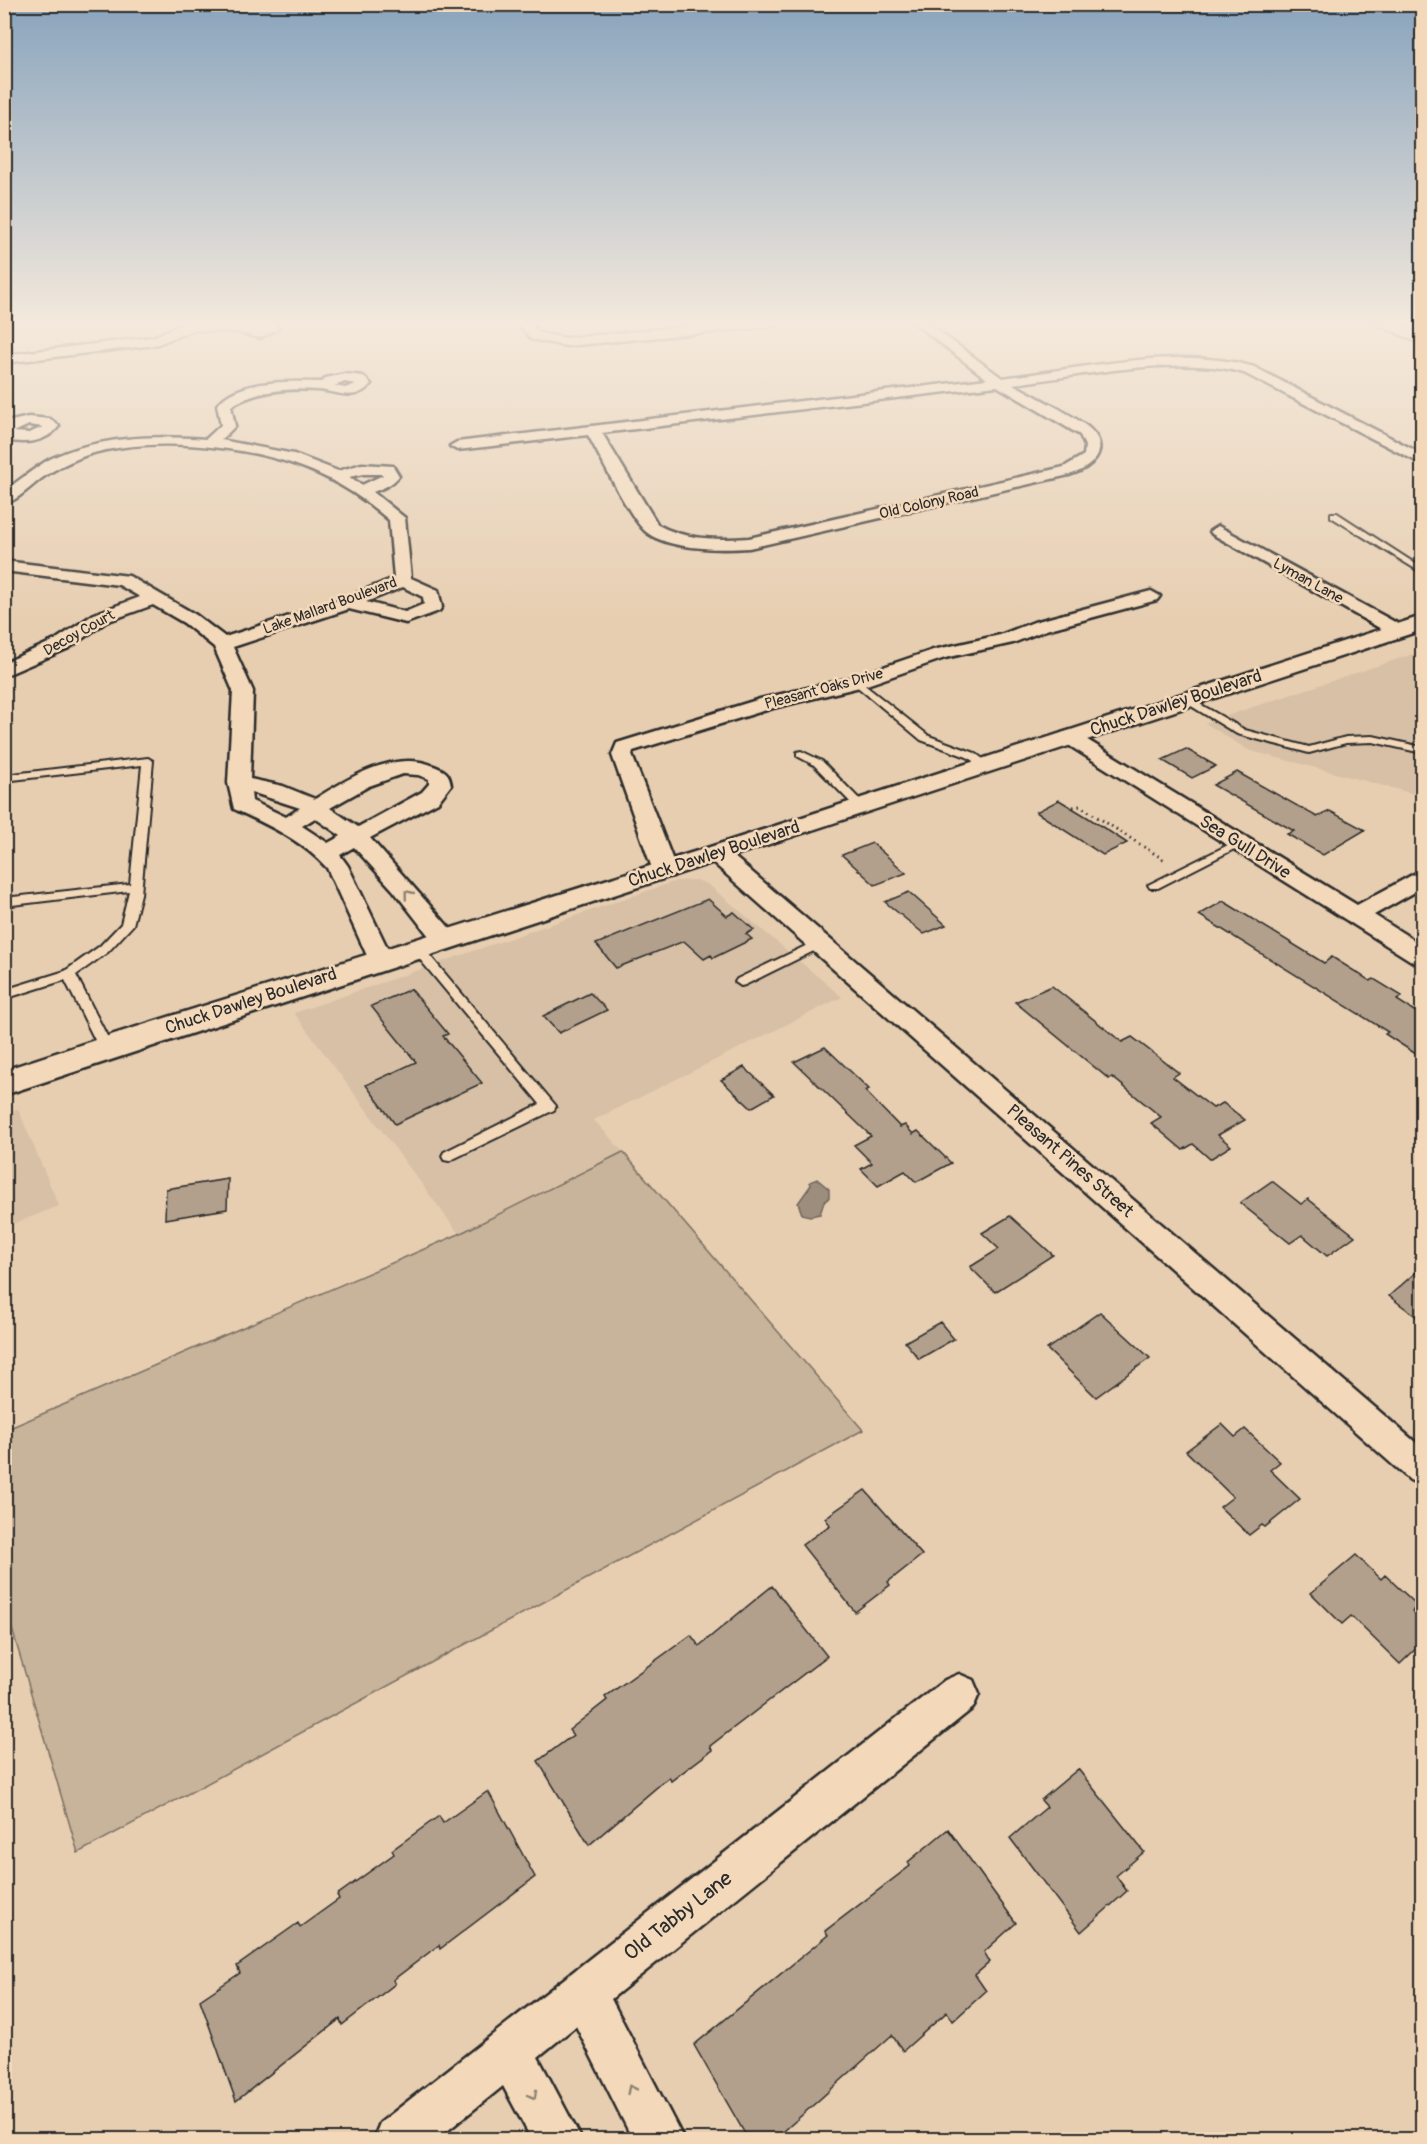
<svg xmlns="http://www.w3.org/2000/svg" width="1427" height="2144" font-family="Pangolin,sans-serif">
<style>
.built{fill:#d7c0a6}
.green{fill:#c8b39b;stroke:#7a6f63;stroke-width:1.5}
.water{fill:#9c8d7c;stroke:#6f665c;stroke-width:1.5}
.building{fill:#b2a08c;stroke:#2b2b2b;stroke-width:1.5}
.lines{fill:none;stroke-linecap:round;stroke-linejoin:round}
.lane-casing{stroke:#2b2b2b;stroke-width:4}
.street-casing{stroke:#2b2b2b;stroke-width:5}
.secondary-casing{stroke:#2b2b2b;stroke-width:5}
.primary-casing{stroke:#2b2b2b;stroke-width:5}
.path{stroke:#2b2b2b;stroke-width:3;stroke-dasharray:1.5 4;stroke-linecap:butt}
.lane{fill:#f3d9ba;fill-rule:evenodd}
.street{fill:#f3d9ba;fill-rule:evenodd}
.secondary{fill:#f3d9ba;fill-rule:evenodd}
.primary{fill:#f3d9ba;fill-rule:evenodd}
.oneway{stroke:#8f8272}
.labels{text-anchor:middle;dominant-baseline:central;stroke-width:5;stroke-linejoin:round;paint-order:stroke}
.far-street-label{font-size:15px;fill:#2b2b2b;stroke:#f3d9ba}
.street-label{font-size:18px;fill:#2b2b2b;stroke:#f3d9ba}
.near-street-label{font-size:21px;fill:#2b2b2b;stroke:#f3d9ba}
</style>
<rect width="100%" height="100%" fill="#e7ceb1"/>
<filter id="ink" filterUnits="userSpaceOnUse"><feTurbulence type="fractalNoise" baseFrequency=".0167" numOctaves="2"/><feDisplacementMap in="SourceGraphic" scale="12" xChannelSelector="R" yChannelSelector="G"/><feConvolveMatrix kernelMatrix="1 2 1 2 8 2 1 2 1" color-interpolation-filters="sRGB"/></filter>
<g filter="url(#ink)">
<!-- built -->
<path class="built" d="M1065 322H1158L1082 331Z
M1422 651V796L1248 750 1205 723Z
M697 880 709 885 842 997 594 1120 623 1152 459 1234 294 1013 676 881Z
M18 1109 59 1206 5 1227V1115Z"/>
<!-- green -->
<path class="green" d="M623 1152 863 1430 78 1853 5 1605V1430L459 1234Z"/>
<!-- water -->
<path class="water" d="M817 1179 829 1189V1198L824 1202 820 1214 810 1216 802 1214 798 1203 811 1185 810 1182Z"/>
<!-- building -->
<path class="building" d="M1186 749 1216 766 1192 778 1162 760Z
M1237 772 1317 817 1330 811 1365 830 1323 855 1287 834 1294 831 1213 785Z
M1059 800 1087 817 1127 843 1103 855 1036 812Z
M872 843 906 873 875 885 842 855Z
M909 892 946 925 924 934 885 902Z
M708 899 727 916 734 912 754 930 746 934 752 939 713 958 711 955 704 959 684 941 616 968 596 944Z
M1223 901 1324 963 1332 957 1370 981 1374 979 1402 996 1397 1000 1422 1016V1058L1385 1034 1388 1032 1199 915Z
M1052 986 1122 1042 1132 1037 1179 1073 1173 1077 1213 1108 1223 1103 1245 1120 1218 1135 1231 1146 1210 1159 1193 1144 1183 1150 1151 1123 1161 1117 1112 1077 1109 1079 1015 1002Z
M411 989 448 1034 443 1036 482 1083 395 1124 366 1085 416 1062 371 1006Z
M590 993 607 1010 559 1033 543 1016Z
M825 1047 869 1089 865 1091 900 1127 905 1125 913 1134 918 1131 951 1163 916 1182 905 1171 878 1186 861 1169 872 1163 854 1145 871 1136 794 1062Z
M744 1067 774 1095 751 1108 721 1080Z
M228 1179 227 1209 165 1219 166 1189Z
M1272 1181 1301 1204 1308 1199 1355 1236 1327 1256 1302 1235 1290 1243 1240 1203Z
M1010 1216 1053 1255 995 1292 970 1267 999 1249 982 1233Z
M1422 1267V1321L1389 1296Z
M1100 1312 1150 1358 1096 1397 1047 1349Z
M940 1322 954 1339 919 1359 905 1342Z
M1222 1424 1235 1437 1245 1429 1280 1462 1270 1470 1300 1499 1265 1527 1262 1525 1249 1535 1220 1507 1233 1497 1186 1451Z
M865 1490 922 1555 888 1582 890 1585 855 1612 802 1545 830 1525 825 1518Z
M1356 1555 1381 1579 1385 1575 1418 1606 1412 1611 1422 1621V1643L1400 1664 1351 1616 1342 1624 1311 1593Z
M772 1586 827 1656 710 1746 712 1750 671 1781 669 1777 589 1845 538 1761 573 1735 569 1730 607 1700 605 1697 691 1635 699 1646Z
M1078 1769 1144 1852 1116 1876 1127 1891 1081 1932 1010 1838 1047 1807 1041 1800Z
M488 1791 535 1877 440 1949 439 1945 393 1980 395 1984 342 2025 340 2019 236 2101 200 2000 240 1973 237 1966 298 1923 300 1927 339 1899 337 1895 394 1854 392 1850 439 1816 443 1823Z
M948 1829 1016 1923 984 1952 990 1962 975 1975 986 1991 953 2021 947 2012 903 2051 892 2035 775 2139H748L694 2045 828 1935 825 1931 910 1866 908 1862Z"/>
<g class="lines">
<defs>
<path id="lane" d="M1331 513H1337L1422 568V573L1331 517Z
M857 679 929 736 975 753 991 765 990 767H982L967 757 921 740 854 684 852 682Z
M1186 696 1245 730 1309 747 1346 737 1373 736 1422 747V753L1373 742 1346 743 1309 753 1237 734 1183 701 1181 699Z
M801 751 822 761 864 804V808H856L814 765 797 756V752Z
M148 758 153 761 141 894 133 925 108 952 76 975 113 1048 106 1053 99 1048 65 980 4 999V990L65 971 100 946 121 924 129 891 4 906V898L130 884 142 765 4 781V775Z
M1238 840 1244 843 1242 845 1158 888H1150L1148 885Z
M820 939 826 943 824 946 745 985 741 986 735 982 737 979Z
M417 944 421 945 556 1106 554 1110 449 1161 444 1160 442 1156 444 1152 540 1104 413 951 411 948Z"/>
<path id="street" d="M187 322 240 325 254 322 274 323 278 329 260 338 237 332 194 330 155 345 4 363V355L153 337Z
M517 322H529L539 333 566 338 739 322H779L773 326 566 346 531 339Z
M913 322H926L1002 378C1079 369 1179 345 1254 367L1422 454V464L1244 373C1181 354 1080 376 1013 384 1032 395 1076 416 1090 429 1112 450 1091 469 1069 475L749 548C721 550 667 550 645 531 628 515 601 458 588 435L457 450 450 446 457 442 987 379ZM997 386 1080 435 1085 446 1084 455 1064 467 749 538C719 540 685 540 658 525L602 433Z
M345 374 363 376 371 384C355 403 337 391 318 390 289 388 257 390 231 406L235 426 221 440 294 454 338 471 362 464 393 466 399 476C392 485 383 488 373 492L405 518 411 578 438 590 442 607 439 611 406 623 349 609 233 647 253 691 250 779 283 786 315 799C347 779 394 749 434 766 445 771 449 772 451 785L438 802 370 838 454 933 457 939 454 945 445 947 436 945 393 890 354 847 340 855 348 866 393 960 390 966 381 968 372 966 369 960 327 868C302 840 268 825 234 809L228 783 233 691 214 647 184 623 153 605 106 622 69 648 4 676V663L55 640 94 614 140 597 119 585 4 571V561L129 576 196 615 225 637 342 599 394 578 389 520C368 502 345 486 321 475 260 446 153 434 87 455 71 461 56 468 42 478 31 486 18 500 4 504V491C19 481 34 468 50 459 98 436 154 435 206 439L221 425 217 405C240 378 290 382 322 382L326 378ZM345 382 356 384 345 388 334 386ZM363 474H382L383 475 362 485 349 477ZM403 587 423 597 424 604 405 612 366 602ZM403 774 418 775 429 779V784L422 792 358 827 330 808 369 786ZM251 792 300 808 286 817 252 801ZM315 818 341 836 328 843 302 826Z
M29 417 50 419 59 426C46 443 23 445 4 439L7 422ZM29 425 43 427 29 433 14 432Z
M1218 526 1404 627 1407 631 1398 637 1392 635 1212 534 1210 531Z
M1151 591 1160 596 1157 600 1046 630 1013 643 945 658 864 686 773 708 633 751 632 755 677 871 673 876H657L653 871 612 755 617 743 760 699 851 678 933 650 1000 635 1034 622Z
M1069 731 1076 733 1357 905 1414 874 1422 872V888L1374 915 1422 945V964L1413 962 1062 741 1059 737 1062 733Z
M717 847 725 849 1422 1448V1485L1410 1480 709 859 706 854 709 849Z
M959 1674 973 1680 979 1694 973 1708 611 1999 684 2140H633L576 2026 538 2057 582 2140H532L503 2086 436 2140H373L380 2123 945 1680Z"/>
<path id="secondary" d="M1372 322H1392L1422 334V344Z"/>
<path id="primary" d="M1422 616V630L4 1095V1070L95 1040 707 848Z"/>
</defs>
<!-- lane casing -->
<use href="#lane" class="lane-casing"/>
<!-- street casing -->
<use href="#street" class="street-casing"/>
<!-- secondary casing -->
<use href="#secondary" class="secondary-casing"/>
<!-- primary casing -->
<use href="#primary" class="primary-casing"/>
<!-- path -->
<path class="path" d="M1073 807 1080 806 1166 861"/>
<!-- lane -->
<use href="#lane" class="lane"/>
<!-- street -->
<use href="#street" class="street"/>
<!-- secondary -->
<use href="#secondary" class="secondary"/>
<!-- primary -->
<use href="#primary" class="primary"/>
</g>
<!-- one-way arrows -->
<defs><path id="oneway-chevron" d="M-2-3.5L2.5 0L-2 3.5" fill="none" stroke-width="1.6" stroke-linecap="round" stroke-linejoin="round" transform="scale(1.5)"/></defs>
<g class="oneway">
<use href="#oneway-chevron" transform="translate(408 894) rotate(-129)"/>
<use href="#oneway-chevron" transform="translate(631 2089) rotate(-116)"/>
<use href="#oneway-chevron" transform="translate(533 2095) rotate(61)"/>
</g>
</g>
<!-- sky -->
<linearGradient id="sky" x2="0" y2="1"><stop stop-color="#89a4bd"/><stop offset="0.52" stop-color="#f4e9dc"/><stop offset="1" stop-color="#f4e9dc" stop-opacity="0"/></linearGradient>
<rect width="1427" height="622" fill="url(#sky)"/>
<g class="labels">
<!-- far-street labels -->
<g class="far-street-label">
<text transform="translate(929 503) rotate(-13)">Old Colony Road</text>
<text transform="translate(1308 581) rotate(29)">Lyman Lane</text>
<text transform="translate(330 606) rotate(-20)">Lake Mallard Boulevard</text>
<text transform="translate(79 633) rotate(-29)">Decoy Court</text>
<text transform="translate(824 689) rotate(-15)">Pleasant Oaks Drive</text>
</g>
<!-- street labels -->
<g class="street-label">
<text transform="translate(1176 703) rotate(-18)">Chuck Dawley Boulevard</text>
<text transform="translate(1245 847) rotate(32)">Sea Gull Drive</text>
<text transform="translate(714 854) rotate(-18)">Chuck Dawley Boulevard</text>
<text transform="translate(251 1001) rotate(-18)">Chuck Dawley Boulevard</text>
<text transform="translate(1070 1161) rotate(41)">Pleasant Pines Street</text>
</g>
<!-- near-street labels -->
<g class="near-street-label">
<text transform="translate(678 1916) rotate(-38)">Old Tabby Lane</text>
</g>
</g>
<!-- margin -->
<rect width="1427" height="2144" fill="none" stroke="#f3d9ba" stroke-width="24"/>
<rect x="12" y="12" width="1403" height="2120" fill="none" stroke="#2b2b2b" stroke-width="2" filter="url(#ink)"/>
</svg>
